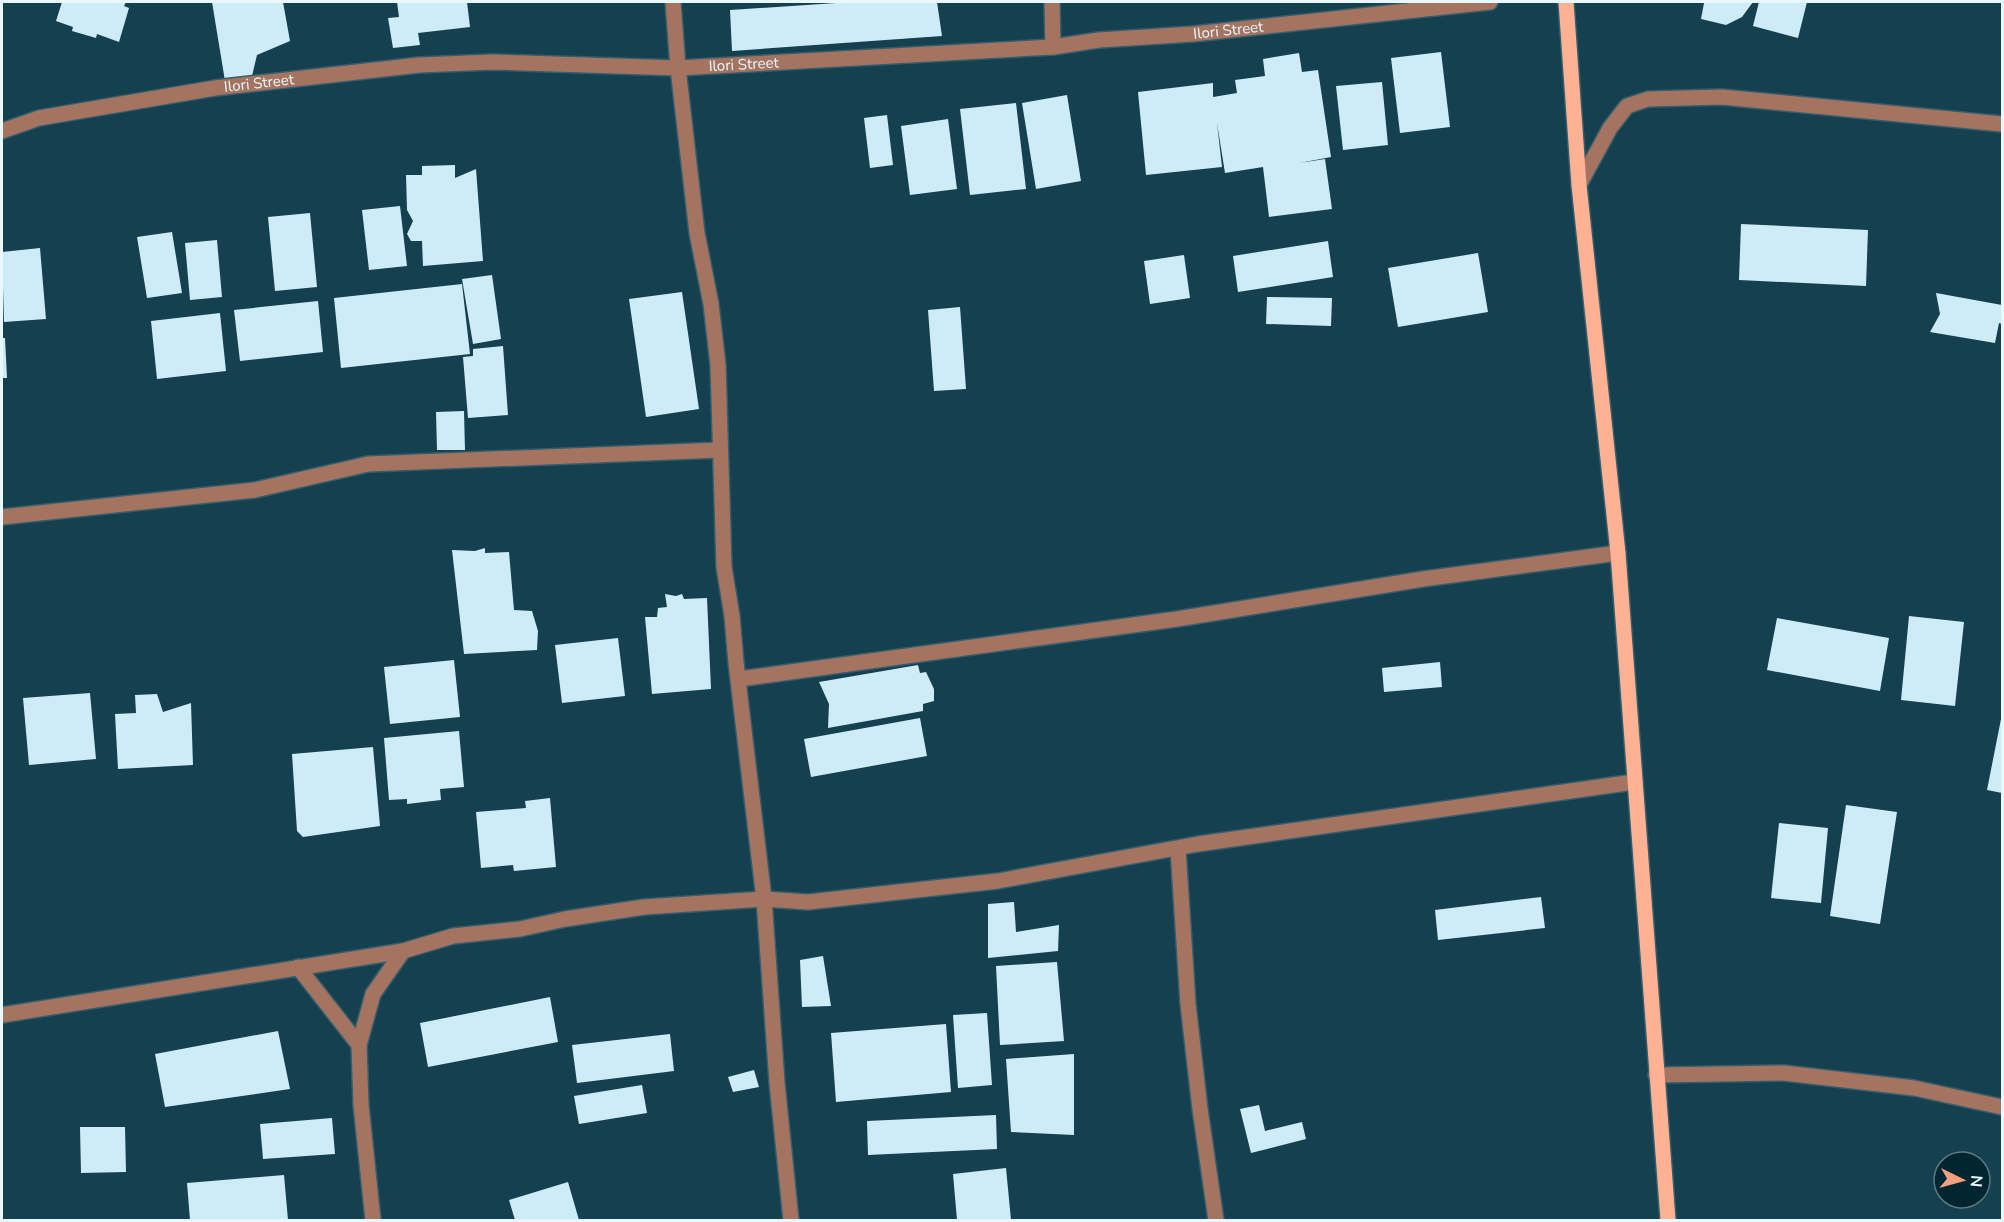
<svg xmlns="http://www.w3.org/2000/svg" width="2004" height="1222" font-family="'Nunito Sans',sans-serif">
<style>
.building{fill:#ceecf8}
.lines{fill:none;stroke-linecap:round;stroke-linejoin:round}
.minor-casing{stroke:#365d6b;stroke-width:18}
.major-casing{stroke:#365d6b;stroke-width:18}
.minor{stroke:#a47461;stroke-width:15}
.major{stroke:#ffb293;stroke-width:15}
.labels{text-anchor:middle;dominant-baseline:central;stroke-width:6;stroke-linejoin:round;paint-order:stroke}
.street-label{font-size:15px;fill:#e9f8fe;stroke:#022631}
</style>
<rect width="100%" height="100%" fill="#14404f"/>
<!-- building -->
<path class="building" d="M62 2H126L124 6 129 8 119 42 97 34 96 38 72 31 73 27 56 21Z
M212 2H283L290 41 257 55 252 76 225 81Z
M397 2H467L470 27 418 33 420 45 393 48 388 18 399 17Z
M851 2H937L942 36 732 51 730 10Z
M1702 2H1753L1742 17 1726 25 1701 19 1704 3Z
M1759 2H1807L1798 38 1753 26Z
M1441 52 1450 127 1400 133 1391 58Z
M1299 53 1302 72 1318 70 1331 157 1299 163 1325 159 1332 209 1269 217 1263 167 1225 173 1217 123 1222 167 1146 175 1138 92 1213 83V97L1237 93 1235 80 1265 76 1263 59Z
M1382 82 1388 145 1343 150 1336 86Z
M1067 95 1081 181 1036 189 1022 103Z
M1016 103 1026 189 970 195 960 109Z
M887 115 893 165 870 168 864 118Z
M948 119 957 189 910 195 901 126Z
M455 165V178L476 169 483 261 423 266 422 241H411L407 234 413 221 407 210 406 175H422V166Z
M400 206 407 266 369 270 362 210Z
M310 213 317 287 275 291 268 217Z
M1741 224 1868 230 1866 286 1739 280Z
M172 232 182 293 147 298 137 237Z
M217 240 222 297 190 300 185 243Z
M1328 241 1333 277 1238 292 1233 256Z
M40 248 46 319 4 322 2 252Z
M1478 253 1488 312 1398 327 1388 268Z
M1184 255 1190 298 1150 304 1144 261Z
M492 275 501 339 473 344 462 279Z
M462 284 470 354 341 368 334 298Z
M682 292 699 409 646 417 629 299Z
M1936 293 2002 305V324L1999 323 1995 343 1930 332 1940 314Z
M1267 297 1332 298 1331 326 1266 324Z
M318 301 323 352 240 361 234 310Z
M960 307 966 389 934 391 928 310Z
M220 313 226 371 157 379 151 321Z
M2 338H5L7 378H2Z
M503 346 508 415 468 418 463 357 473 356V349Z
M464 411 465 450H437L436 412Z
M485 548V553L509 552 514 610 532 611 538 631 537 650 464 654 452 550 475 551Z
M665 594 676 596 682 594 684 599 707 598 711 689 652 694 645 617H657L658 608 667 607Z
M1909 616 1964 622 1955 706 1901 700Z
M1777 618 1889 638 1880 691 1767 670Z
M618 638 625 696 562 703 555 645Z
M454 660 460 717 390 724 384 667Z
M1440 662 1442 687 1384 692 1382 668Z
M918 665 920 673 926 672 934 689V701L923 704V711L828 728 829 704 819 682Z
M90 693 96 759 29 765 23 698Z
M157 694 163 712 191 703 193 765 118 769 115 714 136 713 135 695Z
M920 718 927 756 811 777 804 739Z
M2001 719H2002V793L1987 790Z
M459 731 464 787 440 789 441 800 407 804V799L389 800 384 738Z
M373 747 380 826 303 837 297 831 292 754Z
M550 798 556 867 514 871 513 865 481 868 476 812 526 808 525 801Z
M1846 805 1897 812 1880 924 1830 916Z
M1779 823 1828 828 1821 903 1771 898Z
M1541 897 1545 928 1438 940 1435 910Z
M1014 902 1016 932 1059 925 1058 951 988 958V904Z
M823 956 831 1006 802 1007 800 960Z
M1057 962 1064 1041 1000 1045 996 966Z
M550 997 558 1042 428 1067 420 1023Z
M987 1013 992 1085 958 1088 953 1015Z
M946 1024 951 1092 836 1102 831 1033Z
M278 1031 290 1089 165 1107 155 1054Z
M670 1034 674 1071 577 1083 572 1045Z
M1074 1054V1135L1011 1132 1006 1059Z
M754 1070 759 1087 733 1092 728 1077Z
M642 1085 647 1113 579 1124 574 1096Z
M1259 1105 1265 1131 1302 1122 1306 1139 1251 1153 1240 1109Z
M996 1115 997 1149 868 1155 867 1121Z
M332 1118 335 1154 263 1159 260 1124Z
M80 1127H125L126 1172 81 1173Z
M1006 1168 1011 1220H957L953 1174Z
M284 1175 288 1220H190L187 1183Z
M568 1182 579 1220H515L509 1200Z"/>
<g class="lines">
<defs>
<g id="minor">
<path d="M673 2 678 68 697 233 711 304 718 365 724 567 732 616 736 663 764 899 777 1083 791 1220"/>
<path d="M1052 2 1053 47"/>
<path id="s1" d="M2 131 39 118 215 88 419 65 493 62 678 68 1053 47 1099 40 1193 34 1490 2"/>
<path d="M1579 185 1610 128 1627 106 1648 99 1722 97 2002 124"/>
<path d="M2 517 255 490 368 464 720 450"/>
<path d="M739 679 1177 619 1423 579 1618 553"/>
<path d="M1178 849 1188 1004 1200 1109 1216 1220"/>
<path d="M298 967 359 1045"/>
<path d="M2 1015 403 951"/>
<path d="M1656 1075 1784 1073 1914 1088 2002 1107"/>
<path d="M373 1220 361 1105 359 1045 373 994 403 951 453 936 520 929 565 919 644 907 764 899 808 902 998 881 1198 844 1634 782"/>
</g>
<path id="major" d="M1566 2 1579 185 1618 553 1668 1220"/>
</defs>
<!-- minor casing -->
<use href="#minor" class="minor-casing"/>
<!-- major casing -->
<use href="#major" class="major-casing"/>
<!-- minor -->
<use href="#minor" class="minor"/>
<!-- major -->
<use href="#major" class="major"/>
</g>
<g class="labels">
<!-- street labels -->
<g class="street-label">
<text stroke="none"><textPath href="#s1" startOffset="1234">Ilori Street</textPath></text>
<text stroke="none"><textPath href="#s1" startOffset="748">Ilori Street</textPath></text>
<text stroke="none"><textPath href="#s1" startOffset="262">Ilori Street</textPath></text>
</g>
</g>
<!-- border -->
<rect width="2004" height="1222" fill="none" stroke="#e9f8fe" stroke-width="6"/>
<!-- north arrow -->
<g transform="translate(1962 1180) rotate(95)"><circle r="28" fill="#022631" stroke="#5e7a83" stroke-width="1.5"/>
<path d="M0-4.5L10 22L0 15L-10 22Z" fill="#f2a07f"/>
<text y="-9" font-size="16" font-weight="bold" text-anchor="middle" fill="#e9f8fe">N</text>
</g>
</svg>
